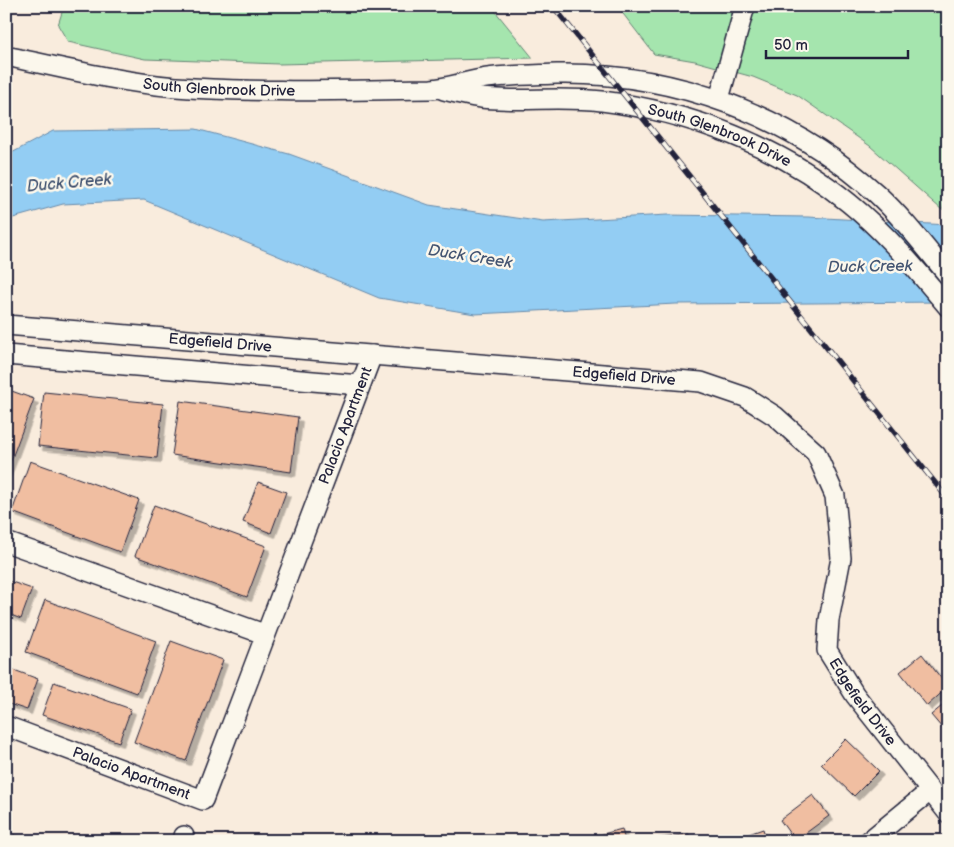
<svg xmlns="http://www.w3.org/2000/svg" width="954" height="847" font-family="'Balsamiq Sans',sans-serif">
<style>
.green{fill:#a5e5ae;stroke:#648474}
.water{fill:#93cdf3;stroke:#6689a9}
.building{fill:#f0bea1;stroke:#22223b;filter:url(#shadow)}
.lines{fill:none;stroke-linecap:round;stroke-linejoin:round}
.minor-casing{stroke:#22223b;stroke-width:22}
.minor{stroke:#fbf7ec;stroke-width:19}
.rail-casing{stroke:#22223b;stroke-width:5.5}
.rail{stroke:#fbf7ec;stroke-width:4;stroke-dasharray:11;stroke-linecap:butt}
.labels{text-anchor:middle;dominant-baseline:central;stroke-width:5;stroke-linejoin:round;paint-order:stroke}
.street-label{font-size:15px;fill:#22223b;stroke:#fbf7ec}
.water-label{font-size:16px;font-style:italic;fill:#445572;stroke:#fbf7ec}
</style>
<defs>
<filter id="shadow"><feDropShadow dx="4.5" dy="4.5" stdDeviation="0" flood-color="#0004"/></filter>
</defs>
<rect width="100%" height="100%" fill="#f9ecdd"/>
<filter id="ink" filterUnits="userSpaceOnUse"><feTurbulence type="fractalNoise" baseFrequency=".02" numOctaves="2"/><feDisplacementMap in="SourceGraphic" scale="10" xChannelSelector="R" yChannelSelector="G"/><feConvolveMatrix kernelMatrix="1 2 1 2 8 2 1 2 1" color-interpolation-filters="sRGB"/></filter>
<g filter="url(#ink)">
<!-- green -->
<path class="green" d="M64 6H491L533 58 279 64 145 59 68 42 58 25Z
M617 6H948V194L942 210 870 146 797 95 753 77 695 61 654 54Z"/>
<!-- water -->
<path class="water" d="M196 129 289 154 429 205 543 222 667 215 808 217 948 225V302L676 304 475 314 379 298 144 200 63 204 6 220V156L53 131Z"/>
<!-- building -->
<path class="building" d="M6 389 34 399 6 474Z
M44 392 163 404 157 458 38 446Z
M180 401 298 417 291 472 172 455Z
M30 461 139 500 120 552 12 512Z
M258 482 286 492 271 533 243 522Z
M154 505 266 546 247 597 135 556Z
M6 580 32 589 21 619 6 613Z
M45 600 156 641 137 693 26 652Z
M171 641 223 660 186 761 134 742Z
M922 654 948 687 927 706 900 672Z
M6 667 38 679 27 710 6 703Z
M54 682 131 709 119 742 42 715Z
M948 701V735L931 715Z
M846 739 879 771 854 796 821 764Z
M813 795 829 816 795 841 780 820Z
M622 829 625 841H581L580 840Z
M763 829 767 841H729Z
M6 832 30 840V841H6Z
M689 834 690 841H648L647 840Z"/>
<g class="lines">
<defs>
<g id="minor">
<path id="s1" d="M6 56C62 68 119 82 176 87 261 93 346 90 431 89 447 88 464 82 481 79 505 75 532 75 557 74 675 72 790 115 877 194 903 218 925 247 948 275"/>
<path id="s2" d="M444 90C456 93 469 96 481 98 521 102 562 96 602 101 690 112 780 146 849 203 886 233 917 270 948 307"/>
<path d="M719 99 745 6"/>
<path id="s3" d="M6 325 701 382 745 397 775 416 816 453 835 496 841 558 829 620 827 650 855 695 948 813"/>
<path d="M6 355 360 385"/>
<path d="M6 542 264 634"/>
<path id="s4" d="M6 726 203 800 372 355"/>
<path d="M183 841 184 836"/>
<path d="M869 841 930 791"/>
</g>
</defs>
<!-- minor casing -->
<use href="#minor" class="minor-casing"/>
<!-- minor -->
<use href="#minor" class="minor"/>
<defs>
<path id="rail" d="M553 6 948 499"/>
</defs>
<!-- rail casing -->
<use href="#rail" class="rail-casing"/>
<!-- rail -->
<use href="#rail" class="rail"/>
</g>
</g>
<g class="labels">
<!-- street labels -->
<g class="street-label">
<text stroke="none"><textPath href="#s1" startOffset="216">South Glenbrook Drive</textPath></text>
<text stroke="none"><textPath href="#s2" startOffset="282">South Glenbrook Drive</textPath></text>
<text stroke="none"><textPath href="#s3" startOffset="215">Edgefield Drive</textPath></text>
<text stroke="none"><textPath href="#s3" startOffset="620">Edgefield Drive</textPath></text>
<text stroke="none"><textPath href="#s4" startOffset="611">Palacio Apartment</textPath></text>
<text stroke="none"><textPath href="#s3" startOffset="1100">Edgefield Drive</textPath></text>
<text stroke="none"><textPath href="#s4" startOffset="134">Palacio Apartment</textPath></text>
</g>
<!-- water labels -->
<g class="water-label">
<text transform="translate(69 183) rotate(-5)">Duck Creek</text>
<text transform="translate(470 257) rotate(9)">Duck Creek</text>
<text transform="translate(870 267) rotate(-1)">Duck Creek</text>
</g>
</g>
<!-- margin -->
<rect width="954" height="847" fill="none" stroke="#fbf7ec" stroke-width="25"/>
<rect x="12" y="12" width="929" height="822" fill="none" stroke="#22223b" stroke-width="2" filter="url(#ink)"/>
<!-- scale -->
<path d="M766 50v8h142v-8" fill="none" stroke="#22223b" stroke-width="2.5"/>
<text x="774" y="50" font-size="15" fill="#22223b" stroke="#fbf7ec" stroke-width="4" paint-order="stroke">50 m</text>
</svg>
